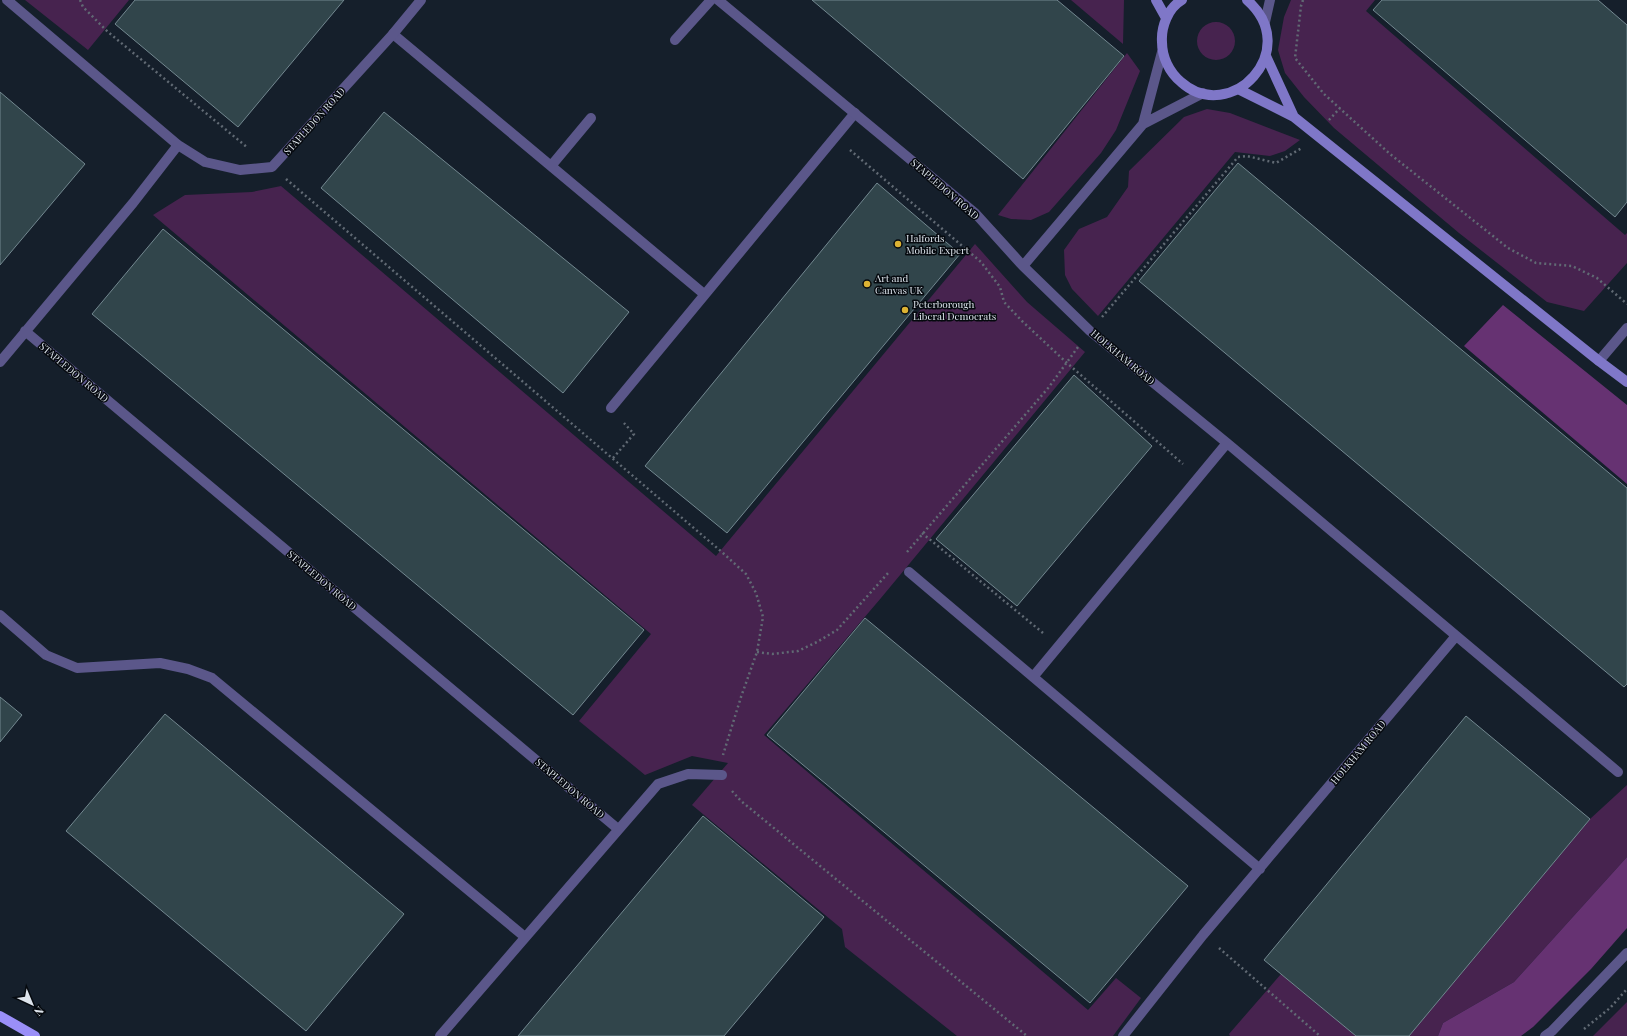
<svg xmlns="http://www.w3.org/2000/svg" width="1627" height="1036" font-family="'Playfair Display',serif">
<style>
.green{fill:#47234f}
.forest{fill:#663272}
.building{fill:#31454b;stroke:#738890}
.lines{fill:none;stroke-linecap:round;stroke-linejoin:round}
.path{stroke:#616a74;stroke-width:2.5;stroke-dasharray:2 3;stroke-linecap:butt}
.lane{stroke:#5b578a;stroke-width:10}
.street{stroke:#5b578a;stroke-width:10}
.secondary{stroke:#7f77c8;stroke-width:10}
.primary{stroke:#9a8ff8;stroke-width:10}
.poi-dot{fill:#dcb233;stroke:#05090e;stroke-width:1.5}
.labels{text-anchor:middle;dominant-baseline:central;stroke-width:3;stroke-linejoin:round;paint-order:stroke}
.street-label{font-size:10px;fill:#dde4ec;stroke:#05090e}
.poi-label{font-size:10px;fill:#dde4ec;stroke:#05090e;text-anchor:start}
</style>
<rect width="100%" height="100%" fill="#151f2b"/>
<!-- green -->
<path class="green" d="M25 0H129L88 50Z
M1071 0H1124L1123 44Z
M1291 0H1375L1366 11 1625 235 1627 233V263L1584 311 1547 302 1459 233 1334 128 1304 97 1285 73 1278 50 1284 17Z
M1197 41a19 19 0 1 1 38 0a19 19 0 1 1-38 0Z
M1127 53 1140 71 1116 130 1101 153 1049 212 1031 220 1011 219 998 215Z
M1207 109 1230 113 1300 140 1285 151 1270 156 1235 152 1098 316 1072 289 1065 275 1064 250 1079 229 1107 217 1128 187 1129 171 1184 117Z
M281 186 716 556 975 244 1027 302 1085 352 881 598 764 735 1088 1010 1116 978 1141 998 1113 1036H957L845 947 842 929 692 805 728 763 692 756 645 775 579 721 651 634 153 215 185 195 252 192Z
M1627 785V857L1514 982 1443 1023 1438 1036H1409L1590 819Z
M1281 974 1356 1036H1230L1229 1034Z
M1627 1002V1036H1593Z"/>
<!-- forest -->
<path class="forest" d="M1503 305 1627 405V484L1464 346Z
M1627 857V928L1591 969 1533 1027 1521 1036H1438L1443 1023 1514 982Z"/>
<!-- building -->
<path class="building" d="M135 0H344L238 127 115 24Z
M812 0H1057L1124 56 1023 179Z
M1382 0H1598L1627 25V202L1615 217 1373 10Z
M0 92 85 164 0 265Z
M384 112 629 312 563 393 321 188Z
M1238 163 1627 488V684L1624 687 1139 281Z
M877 183 960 254 727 533 645 466Z
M163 229 644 630 573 715 92 314Z
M1074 375 1152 446 1017 606 936 539Z
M865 618 1188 886 1090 1003 767 735Z
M0 697 22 715 0 742Z
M165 714 404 914 306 1031 66 831Z
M1466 716 1590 819 1409 1036H1356L1264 960Z
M703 816 824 917 724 1036H518Z"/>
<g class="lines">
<!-- path -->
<path class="path" d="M80 0 83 7 108 32 248 148
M1303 0 1301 6 1295 58 1324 94 1390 154 1508 248 1536 263 1572 266 1597 278 1627 304
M1329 120 1340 108
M850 150 981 262 1000 287 1004 302 1022 321 1067 363 1183 464
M286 179 723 553 746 574 756 593 763 617 757 652 741 697 723 755
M1102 317 1238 157 1247 156 1276 163 1302 148
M613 458 634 434 624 423
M922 533 1043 633
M907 552 1049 387 1078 347
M757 652 772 654 798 651 817 642 837 630 889 572
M732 791 741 801 1027 1036
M1219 948 1320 1036
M1584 1029 1610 1008 1627 989"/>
<!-- lane -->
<path class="lane" d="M393 34 704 294
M675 40 711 0
M551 166 591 118
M1599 361 1627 328
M611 408 855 113
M1545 1036 1552 1031 1627 953"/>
<!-- street -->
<path class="street" d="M7 0 178 145 205 162 240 170 272 167 393 34 421 0
M718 0 975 213 1023 266 1143 124 1203 93
M1265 22 1270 0
M1143 124 1162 52
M1023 266 1090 331 1227 443 1618 772
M25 331 618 829
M0 362 133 203 178 145
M909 572 1260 869
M0 615 46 655 77 668 160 663 188 669 212 678 525 937
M1033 677 1227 443
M440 1036 658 784 688 774 722 775
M1123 1036 1203 935 1456 636"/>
<!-- secondary -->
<path class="secondary" d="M1156 0 1166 18
M1182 0C1168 8 1161 27 1162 42 1162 57 1169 72 1181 82 1230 126 1304 50 1247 0
M1266 56 1294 117
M1238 89 1294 117 1599 361 1627 382"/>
<!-- primary -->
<path class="primary" d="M0 1016 35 1036"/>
</g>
<!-- markers -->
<g class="poi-dot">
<circle cx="898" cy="244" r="4"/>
<circle cx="867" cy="284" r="4"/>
<circle cx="905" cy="310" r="4"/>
</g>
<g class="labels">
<!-- street labels -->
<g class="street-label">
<text transform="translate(314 121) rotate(-48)">STAPLEDON ROAD</text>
<text transform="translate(945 189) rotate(41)">STAPLEDON ROAD</text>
<text transform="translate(1123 357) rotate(40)">HOLKHAM ROAD</text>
<text transform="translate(74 372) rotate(40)">STAPLEDON ROAD</text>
<text transform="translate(322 580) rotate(40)">STAPLEDON ROAD</text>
<text transform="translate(1358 752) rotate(-50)">HOLKHAM ROAD</text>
<text transform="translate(570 788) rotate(40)">STAPLEDON ROAD</text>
</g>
<!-- poi labels -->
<g class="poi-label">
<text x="906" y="238">Halfords<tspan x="906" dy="12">Mobile Expert</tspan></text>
<text x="875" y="278">Art and<tspan x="875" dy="12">Canvas UK</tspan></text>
<text x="913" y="304">Peterborough<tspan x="913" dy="12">Liberal Democrats</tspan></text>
</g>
</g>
<!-- north arrow -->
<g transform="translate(32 1004) rotate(136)" stroke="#05090e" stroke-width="3" paint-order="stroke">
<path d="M0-3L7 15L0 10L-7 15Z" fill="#dde4ec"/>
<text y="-6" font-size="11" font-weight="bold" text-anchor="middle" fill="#dde4ec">N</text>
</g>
</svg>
